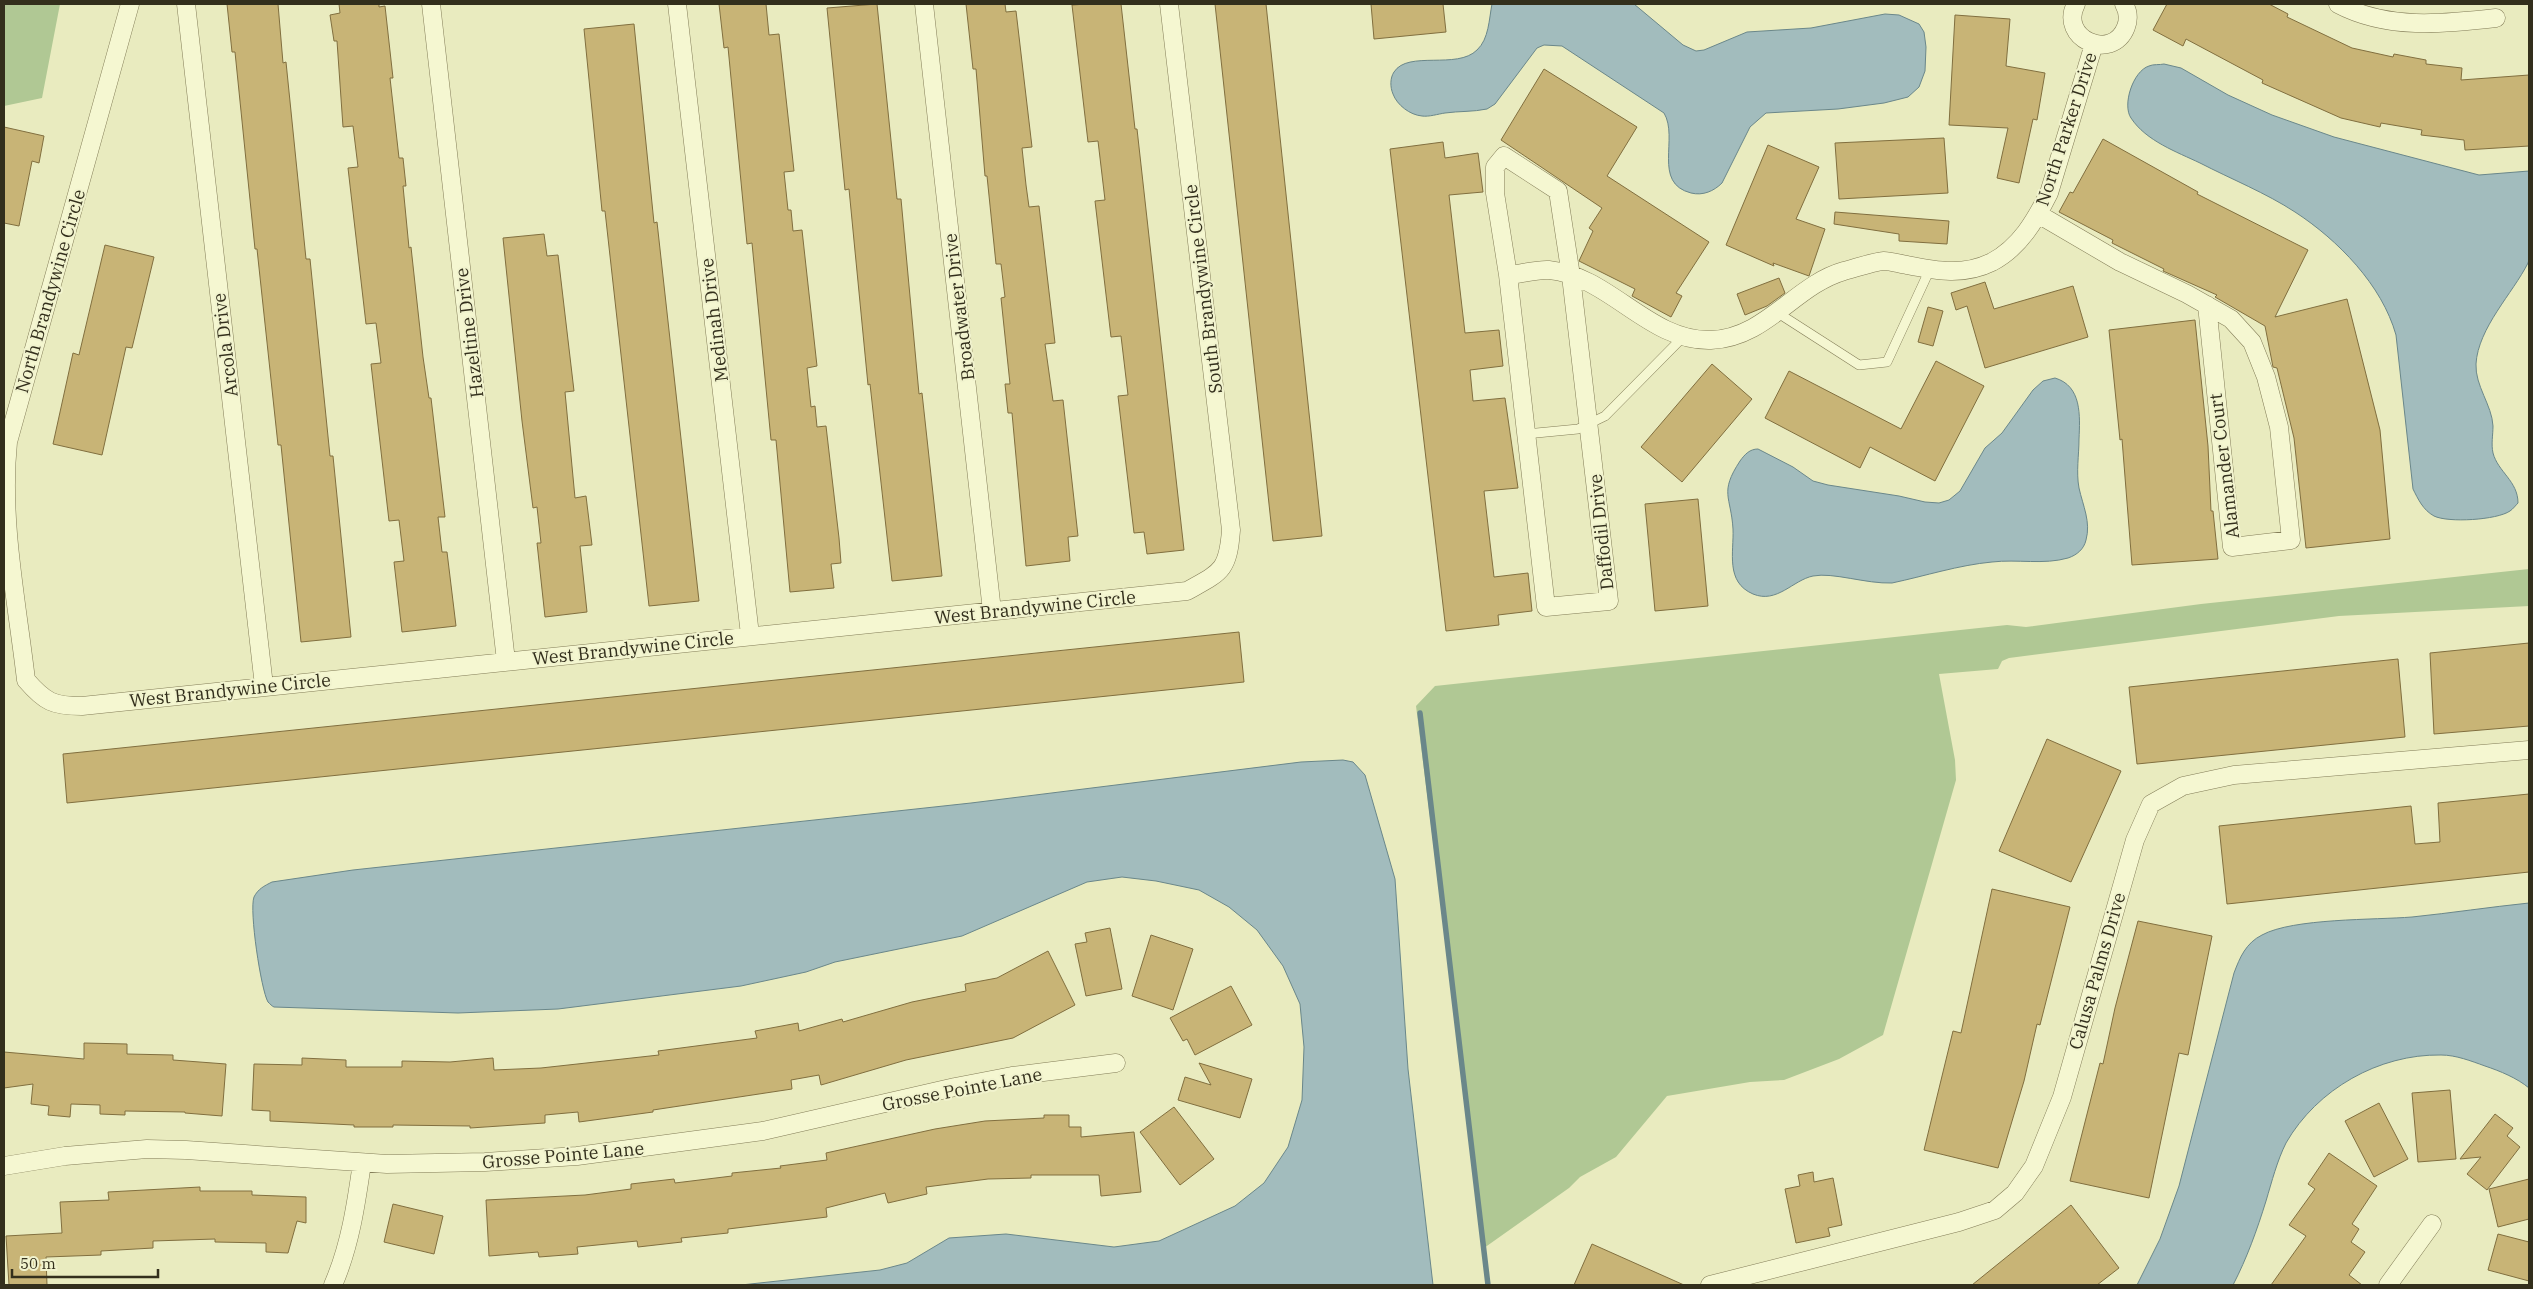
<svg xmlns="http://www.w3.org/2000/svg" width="2533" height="1289" font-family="'IBM Plex Serif',serif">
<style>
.green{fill:#b0c894}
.water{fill:#a2bcbd;stroke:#6a878a}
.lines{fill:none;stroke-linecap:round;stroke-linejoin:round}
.stream{stroke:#6a878a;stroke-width:5.5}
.building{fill:#c8b476;stroke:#816f3f}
.service-casing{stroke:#837d58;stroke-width:10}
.minor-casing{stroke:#837d58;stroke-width:19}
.service{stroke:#f5f7d1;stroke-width:9}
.minor{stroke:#f5f7d1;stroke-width:18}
.labels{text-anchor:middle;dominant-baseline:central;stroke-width:4;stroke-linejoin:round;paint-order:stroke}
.street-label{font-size:18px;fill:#332f1c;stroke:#f1f3ce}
</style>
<rect width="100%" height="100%" fill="#e9ebbf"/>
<!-- green -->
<path class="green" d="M4 4H60L42 98 4 106Z
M2529 569V606L2339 616 2009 658 2002 661 1998 669 1939 674 1955 760 1956 780 1883 1035 1839 1059 1784 1080 1750 1082 1667 1096 1616 1157 1580 1177 1569 1188 1484 1248 1416 706 1435 686 2007 625 2026 627 2201 604Z"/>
<!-- water -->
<path class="water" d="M1492 4H1634L1683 45 1696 51 1704 50 1747 32 1811 28 1885 14 1899 15 1919 24 1924 32 1926 47 1925 71 1919 87 1908 97 1884 103 1838 109 1766 113 1750 127 1722 183C1714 191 1703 196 1691 193 1652 183 1679 138 1664 113L1562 46 1544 45 1537 48 1495 104 1487 109C1473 112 1459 111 1445 113 1438 114 1429 117 1422 116 1410 115 1397 105 1393 94 1390 87 1390 78 1394 72 1408 50 1457 70 1477 50 1489 39 1489 19 1492 4Z
M2164 64 2181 68 2228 95 2272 115 2334 137 2479 175 2529 171C2529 186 2532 254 2528 263 2513 293 2478 328 2476 364 2475 386 2492 405 2493 426 2493 435 2491 444 2493 453 2498 472 2518 481 2518 503 2516 505 2513 509 2510 511 2497 520 2448 523 2434 516 2423 510 2418 499 2413 489L2396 335C2382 285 2338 240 2295 212 2266 193 2231 179 2200 163 2177 152 2146 141 2131 118 2122 105 2133 71 2149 66 2153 64 2160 65 2164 64Z
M2055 378C2082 386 2080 416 2079 439 2079 455 2076 472 2079 488 2083 506 2091 522 2086 540 2084 549 2077 555 2068 558 2044 565 2017 559 1992 562 1959 565 1925 576 1892 583 1866 584 1833 572 1813 576 1793 580 1777 604 1753 594 1725 582 1734 552 1733 529 1731 496 1719 493 1740 461 1745 454 1750 449 1758 449L1793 467 1813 481 1828 485 1899 496 1925 502 1939 503 1949 500 1960 491 1985 448 2002 433 2033 390 2043 381Z
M1343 760 1353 762 1365 775 1395 879 1408 1069 1433 1285H741L880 1270 907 1263 949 1238 1006 1234 1114 1247 1159 1241 1235 1206 1264 1183 1288 1147 1302 1100 1304 1047 1300 1004 1283 966 1257 930 1229 907 1199 890 1156 881 1122 877 1087 882 962 936 835 962 806 972 741 986 558 1009 458 1013 274 1007C273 1007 269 1003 268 1002 261 990 249 910 254 897 258 889 264 886 272 882L353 870 971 803 1301 762Z
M2529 903V1088C2517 1078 2500 1071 2485 1066 2471 1061 2456 1055 2441 1055 2379 1054 2317 1089 2286 1143 2277 1161 2272 1181 2266 1201 2257 1230 2247 1258 2233 1285H2137L2160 1239 2179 1186 2234 973C2240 957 2246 943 2262 935 2293 918 2375 920 2412 917 2451 913 2490 907 2529 903Z"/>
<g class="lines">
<!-- stream -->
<path class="stream" d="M1420 713 1488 1285"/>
</g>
<!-- building -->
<path class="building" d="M227 4H278L283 63 286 62 306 259H310L330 456H333L351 637 301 642 281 445H278L257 249H255L235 52H232Z
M339 4H379V7L385 6 393 78H390L399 158H403L406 186H403L409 248 411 247 423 357 429 398H431L445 517H438L442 552H447L456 626 402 632 394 562 404 561 399 520 389 521 371 364 381 363 376 323 366 324 348 168 358 167 353 126 343 127 337 41H334L330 15 340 13Z
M719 4H766L769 35 779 34 794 171 784 172 788 210H791L793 231 802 230 817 366 807 368 811 407 815 406 817 427 826 426 839 538 841 563 831 564 834 588 790 592 776 440H771L752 243 747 244 728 47 724 48Z
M877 4 897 199H901L919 394 922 393 942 576 892 581 870 384 868 385 849 189 845 190 827 8Z
M966 4H1005L1006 12 1016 11 1032 147 1022 148 1026 185 1029 207 1039 206 1055 343 1045 344 1053 401 1063 400 1078 536 1068 537 1070 561 1026 566 1012 413H1008L1005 384H1010L1001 298 1005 297 1001 264H996L987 176H985L976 69H973Z
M1087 4H1121L1135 129H1137L1184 550 1147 554 1144 532 1134 533 1118 396 1128 395 1121 336 1111 337 1095 201 1105 200 1098 141 1088 142 1072 5Z
M1215 4H1266L1322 536 1273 541Z
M1371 4H1443L1446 32 1374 39Z
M2167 4H2269L2288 14 2287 17 2352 48 2393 57 2394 54 2426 60V64L2462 68 2461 80 2529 75V146L2465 150 2464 140 2421 135 2422 130 2381 123 2380 127 2341 118 2262 83 2263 80 2186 39 2183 46 2153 30Z
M1955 15 2010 19 2006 66 2045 73 2037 120 2033 119 2019 183 1997 178 2008 128 1949 125Z
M634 24 654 223 657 222 699 601 649 606 605 211H602L584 29Z
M1544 69 1637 127 1607 176 1709 242 1676 293 1682 296 1671 317 1632 296 1635 289 1579 261 1593 231 1589 228 1602 208 1501 140Z
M4 127 44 136 39 163 32 161 19 226 4 223Z
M1944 138 1948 193 1839 199 1835 143Z
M2103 139 2198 192 2197 194 2308 250 2275 317 2347 299 2380 430 2390 539 2306 548 2294 438 2277 368 2273 367 2265 326 2215 297 2217 295 2163 271 2164 269 2112 243 2113 240 2059 212 2070 192 2073 193Z
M1443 142 1445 158 1478 153 1483 192 1449 195 1465 333 1499 330 1503 366 1470 370 1473 401 1505 398 1518 488 1484 491 1494 577 1528 573 1532 611 1498 615 1499 625 1446 631 1390 149Z
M1768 145 1819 167 1796 219 1825 229 1809 276 1773 263 1774 266 1726 245Z
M1835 212 1949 221 1947 244 1899 241V234L1834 224Z
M544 234 547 256 558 255 574 391 565 392 575 498 586 496 592 545 580 546 587 612 545 617 537 543H541L537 507 533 508 522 421 503 238Z
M105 245 154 257 132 348 126 347 102 455 53 444 73 353 79 355Z
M1779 278 1785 293 1767 306 1745 315 1737 294Z
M1985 282 1994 309 2073 286 2088 337 1985 368 1967 306 1956 310 1951 293Z
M1928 307 1943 311 1933 346 1918 342Z
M2195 320 2208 446 2211 511H2213L2218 559 2132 565 2122 439 2120 440 2109 330Z
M1936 361 1984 386 1935 481 1870 447 1860 468 1765 418 1789 371 1901 429Z
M1712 364 1752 399 1682 482 1641 447Z
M1698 499 1708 606 1655 611 1645 504Z
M1239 632 1244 682 67 803 63 754Z
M2529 643V726L2434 734 2430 653Z
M2398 659 2405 737 2137 764 2129 687Z
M2047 739 2121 771 2071 882 1999 851Z
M2529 794V872L2227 904 2219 826 2411 806 2415 844 2440 842 2438 803Z
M1992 889 2070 907 2040 1025 2037 1024 2024 1081 1998 1168 1924 1150 1953 1031 1961 1033Z
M2138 921 2212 936 2188 1055 2179 1053 2149 1198 2070 1181 2100 1063 2103 1064 2115 1008Z
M1110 928 1122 989 1086 996 1075 944 1087 942 1085 933Z
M1151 935 1193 949 1173 1010 1132 996Z
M1048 951 1075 1005 1013 1038 906 1060 821 1085 819 1075 791 1080 792 1089 653 1110V1112L579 1122 578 1112 545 1115V1123L470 1128V1126L393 1125V1127H354V1125L270 1121V1111L252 1110 254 1064 302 1065V1058L346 1060V1067H402V1061L450 1062 493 1058 494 1070 541 1068 659 1055 658 1051 757 1038 755 1031 798 1023 799 1031 842 1019 843 1022 912 1002 966 991 965 984 997 978Z
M1231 986 1252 1025 1195 1055 1187 1039 1183 1041 1170 1018Z
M84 1043 127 1044V1054L173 1055V1060L226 1064 222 1116 185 1113V1112L125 1111V1115L100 1114V1105L71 1104 70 1117 48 1115 49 1106 31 1104 33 1084 4 1088V1052L84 1059Z
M1199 1063 1252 1079 1240 1118 1178 1100 1185 1077 1211 1085Z
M2450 1090 2456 1159 2418 1162 2412 1093Z
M2379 1103 2408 1159 2374 1177 2345 1121Z
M1174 1107 1214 1159 1180 1185 1140 1132Z
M2495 1114 2513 1128 2507 1136 2520 1147 2487 1190 2467 1174 2481 1157 2460 1159Z
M1044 1115H1069V1127H1081V1137L1134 1132 1141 1192 1101 1196 1099 1175H1031V1178L988 1179 926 1187 927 1194 888 1203 885 1193 826 1208 827 1217 728 1229V1233L681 1238 682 1242 638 1247 637 1241 577 1247 578 1254 539 1257 538 1252 489 1256 486 1200 585 1195 631 1189V1184L674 1179 675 1183 732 1176V1173L781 1168 780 1166 827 1160 826 1153 935 1129 985 1121 1044 1118Z
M2329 1153 2377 1186 2352 1224 2359 1229 2351 1242 2365 1252 2349 1275 2362 1285H2271L2306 1236 2289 1225 2315 1189 2308 1184Z
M1813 1172 1814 1182 1833 1178 1842 1225 1828 1228 1830 1236 1796 1243 1785 1189 1800 1186 1798 1175Z
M2529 1179V1219L2498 1227 2489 1189Z
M200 1187V1191H252V1195L306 1197V1223L297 1221 288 1253 266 1252V1243L215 1242V1239L153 1241V1248L101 1251V1255L46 1257 47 1285H9L6 1236 62 1233 60 1202 109 1200 108 1192Z
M393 1204 443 1216 434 1254 384 1242Z
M2071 1205 2119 1268 2097 1285H1972Z
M2498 1234 2529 1242V1281L2488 1270Z
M1592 1244 1684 1285H1574Z"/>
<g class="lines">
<defs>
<path id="service" d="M1778 313 1859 365 1887 362 1930 269
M1526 434 1578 429 1605 416 1683 337"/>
<path id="minor" d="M130 4 8 442C0 521 17 602 26 680 45 702 53 706 82 706L1187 591C1221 572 1228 571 1231 530L1169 4
M186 4 264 686
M431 4 506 661
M677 4 750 635
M924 4 992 611
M2076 4C2058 38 2112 63 2126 27 2129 19 2128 11 2124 4
M2338 4C2387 30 2443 24 2496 18
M2038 214 2120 262 2187 294 2231 319 2252 342 2266 377 2279 427 2291 540 2232 547 2207 305
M1508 275 1495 193V167L1504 156 1558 191 1571 276 1609 601 1546 607 1508 275C1521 274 1537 269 1549 270 1610 276 1649 342 1711 340 1766 338 1795 285 1844 271 1856 268 1872 262 1884 261 1891 261 1900 264 1907 265 1937 271 1964 276 1992 262 2020 247 2035 221 2049 193L2094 44
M4 1166 65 1156 147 1149 186 1150 387 1164 485 1162 577 1156 763 1131 955 1087 1012 1076 1116 1063
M333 1285C350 1246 356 1205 362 1163
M1710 1285 1959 1222 1995 1210 2015 1193 2034 1166 2062 1097 2135 840 2151 804 2183 786 2234 775 2529 750
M2388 1285 2432 1224"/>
</defs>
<!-- service casing -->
<use href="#service" class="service-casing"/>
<!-- minor casing -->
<use href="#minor" class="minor-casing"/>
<!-- service -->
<use href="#service" class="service"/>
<!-- minor -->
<use href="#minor" class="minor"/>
</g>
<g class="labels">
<!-- street labels -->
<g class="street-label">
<text transform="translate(2066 129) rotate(-72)">North Parker Drive</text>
<text transform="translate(1203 289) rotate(-97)">South Brandywine Circle</text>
<text transform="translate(50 291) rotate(-74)">North Brandywine Circle</text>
<text transform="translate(959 307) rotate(-97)">Broadwater Drive</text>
<text transform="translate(714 320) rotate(-97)">Medinah Drive</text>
<text transform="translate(469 333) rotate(-97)">Hazeltine Drive</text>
<text transform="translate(225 345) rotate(-97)">Arcola Drive</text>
<text transform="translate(2224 466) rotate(-97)">Alamander Court</text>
<text transform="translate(1601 532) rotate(-96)">Daffodil Drive</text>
<text transform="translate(1035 607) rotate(-6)">West Brandywine Circle</text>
<text transform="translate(633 648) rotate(-6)">West Brandywine Circle</text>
<text transform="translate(230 690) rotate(-6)">West Brandywine Circle</text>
<text transform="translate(2097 971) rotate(-74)">Calusa Palms Drive</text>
<text transform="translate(962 1089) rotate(-11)">Grosse Pointe Lane</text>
<text transform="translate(563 1155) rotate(-5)">Grosse Pointe Lane</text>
</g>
</g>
<!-- border -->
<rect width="2533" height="1289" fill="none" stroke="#332f1c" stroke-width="10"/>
<!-- scale -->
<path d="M12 1269v8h146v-8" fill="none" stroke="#332f1c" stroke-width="2.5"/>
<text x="20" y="1269" font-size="15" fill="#332f1c" stroke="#f1f3ce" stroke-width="4" paint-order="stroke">50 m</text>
</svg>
